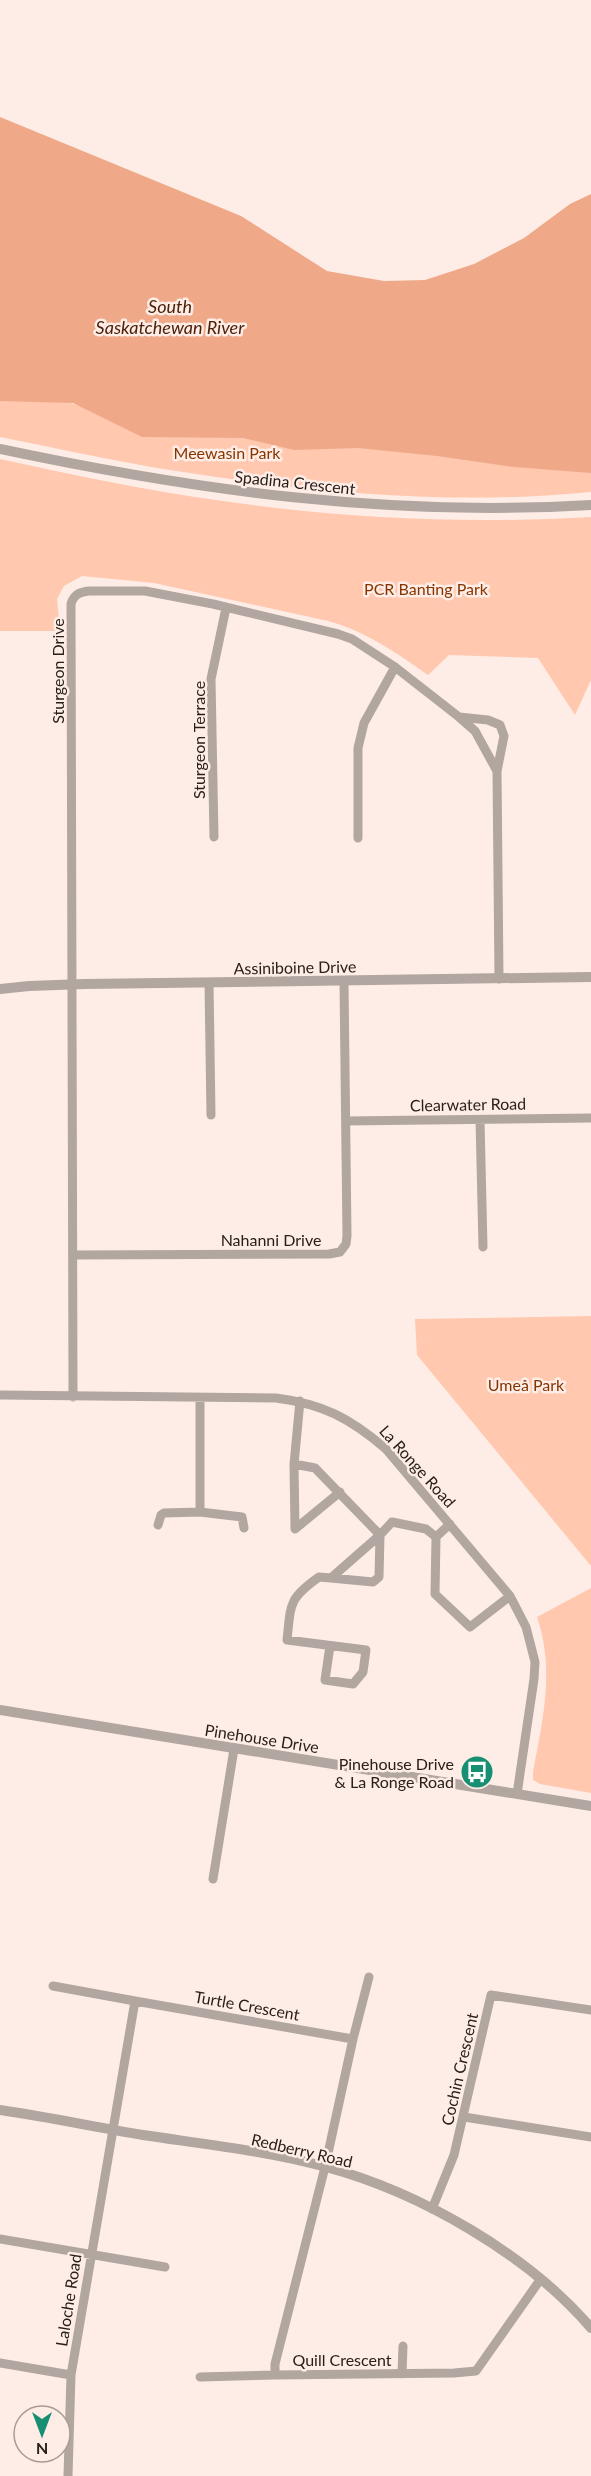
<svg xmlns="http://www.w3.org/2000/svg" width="591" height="2476" font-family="Lato,sans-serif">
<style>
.green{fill:#ffc8af}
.water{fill:#efa989}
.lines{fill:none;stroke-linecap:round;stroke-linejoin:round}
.minor{stroke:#b2a6a1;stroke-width:9}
.tertiary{stroke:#b2a6a1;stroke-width:10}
.labels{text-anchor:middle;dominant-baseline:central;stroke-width:5;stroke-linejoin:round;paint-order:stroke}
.park-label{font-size:16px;fill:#863500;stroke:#feede6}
.street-label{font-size:16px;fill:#29201b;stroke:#feede6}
.poi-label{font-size:16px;fill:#29201b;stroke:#feede6;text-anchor:end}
.water-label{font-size:18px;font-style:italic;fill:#4d210a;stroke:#feede6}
</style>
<rect width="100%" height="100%" fill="#feede6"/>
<!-- green -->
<path class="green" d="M0 391 49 397 170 431 591 466V492C451 506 308 492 170 470 113 461 56 448 0 437Z
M0 459C74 475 148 491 223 501 344 519 469 524 591 517V680L575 715 538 658 449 655 428 675C397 653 365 631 328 621L154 583 82 576 64 586 57 599 60 631H0Z
M591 1316V1566L417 1355 415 1319Z
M591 1588V1793L540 1784 533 1780V1772C543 1718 555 1670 537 1617Z"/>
<!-- water -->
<path class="water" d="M0 117 241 216 327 271 384 281 425 280 474 264 524 238 570 204 591 194V473L514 467 437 456 358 448 294 450 243 438 142 437 73 403 0 401Z"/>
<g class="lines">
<!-- minor -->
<path class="minor" d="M459 717 488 720 500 725 504 736 497 771
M214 837 211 679 226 608
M358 838V748L364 723 395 667
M209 983 211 1115
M480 1120 483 1247
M346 1121 591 1118
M73 1255 329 1254 340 1252 346 1244 347 1236 344 982
M0 1395 276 1398C323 1404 350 1418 386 1449L510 1596 526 1627 535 1662 534 1679 517 1794
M73 1397 71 604C74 594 80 592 89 591H145L213 604 338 634 352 639 395 667 459 717 475 731 497 771 499 979
M200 1398V1512
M294 1464 300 1401
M340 1492 295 1529 294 1464 315 1468 380 1535 331 1578 373 1582 379 1577 380 1535 392 1522 426 1529 436 1537
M450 1524 436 1537 435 1594 470 1627 510 1596
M158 1525 161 1515 164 1513 200 1512 242 1517 244 1528
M330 1646 325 1680 353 1684 363 1672 366 1650 287 1640C291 1604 288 1599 319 1577L331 1578
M213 1879 234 1749
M53 1986 135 2001
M353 2039 369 1977
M464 2117 591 2137
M432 2209 454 2155 491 1995 591 2010
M0 2239 165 2267
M0 2363 71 2375
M402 2374 403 2346
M200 2377 275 2375
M68 2476 71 2375 135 2001 353 2039 325 2167 275 2364V2375L454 2373 476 2371 540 2280"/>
<!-- tertiary -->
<path class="tertiary" d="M0 449C198 491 388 517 591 505
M0 989 29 986 85 984 591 977
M0 1710 591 1806
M0 2110C48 2117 95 2127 143 2135 203 2144 268 2151 326 2167 419 2192 528 2254 591 2328"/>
</g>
<!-- icons -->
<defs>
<symbol id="bus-disc" viewBox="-11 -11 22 22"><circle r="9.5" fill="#178f72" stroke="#feede6"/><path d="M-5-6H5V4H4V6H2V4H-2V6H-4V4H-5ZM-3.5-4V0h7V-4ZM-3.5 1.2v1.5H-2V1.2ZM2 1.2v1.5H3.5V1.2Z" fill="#fff"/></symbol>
</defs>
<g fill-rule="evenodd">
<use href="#bus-disc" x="458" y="1753" width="38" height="38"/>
</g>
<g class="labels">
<!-- park labels -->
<g class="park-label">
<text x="227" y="452">Meewasin Park</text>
<text x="426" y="588">PCR Banting Park</text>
<text x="526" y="1384">Umeå Park</text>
</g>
<!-- street labels -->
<g class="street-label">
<text transform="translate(295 482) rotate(6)">Spadina Crescent</text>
<text transform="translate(57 671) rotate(-90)">Sturgeon Drive</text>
<text transform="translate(198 740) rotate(-90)">Sturgeon Terrace</text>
<text transform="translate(295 967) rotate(-1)">Assiniboine Drive</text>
<text transform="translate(468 1104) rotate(-1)">Clearwater Road</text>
<text x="271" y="1239">Nahanni Drive</text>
<text transform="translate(418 1466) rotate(48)">La Ronge Road</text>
<text transform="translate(262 1738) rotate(9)">Pinehouse Drive</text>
<text transform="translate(247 2005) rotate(10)">Turtle Crescent</text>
<text transform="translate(459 2069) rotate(-77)">Cochin Crescent</text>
<text transform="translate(302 2150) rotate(13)">Redberry Road</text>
<text transform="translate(68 2300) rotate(-81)">Laloche Road</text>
<text x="342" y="2359">Quill Crescent</text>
</g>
<!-- poi labels -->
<g class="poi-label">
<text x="454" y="1763">Pinehouse Drive<tspan x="454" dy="18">&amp; La Ronge Road</tspan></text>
</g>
<!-- water labels -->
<g class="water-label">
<text x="170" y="306">South<tspan x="170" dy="21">Saskatchewan River</tspan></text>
</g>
</g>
<!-- north arrow -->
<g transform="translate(42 2434) rotate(180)"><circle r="28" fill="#feede6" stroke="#a99b95" stroke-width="1.5"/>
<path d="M0-4.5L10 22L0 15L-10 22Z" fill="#178f72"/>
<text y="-9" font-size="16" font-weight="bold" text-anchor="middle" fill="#29201b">N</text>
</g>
</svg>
